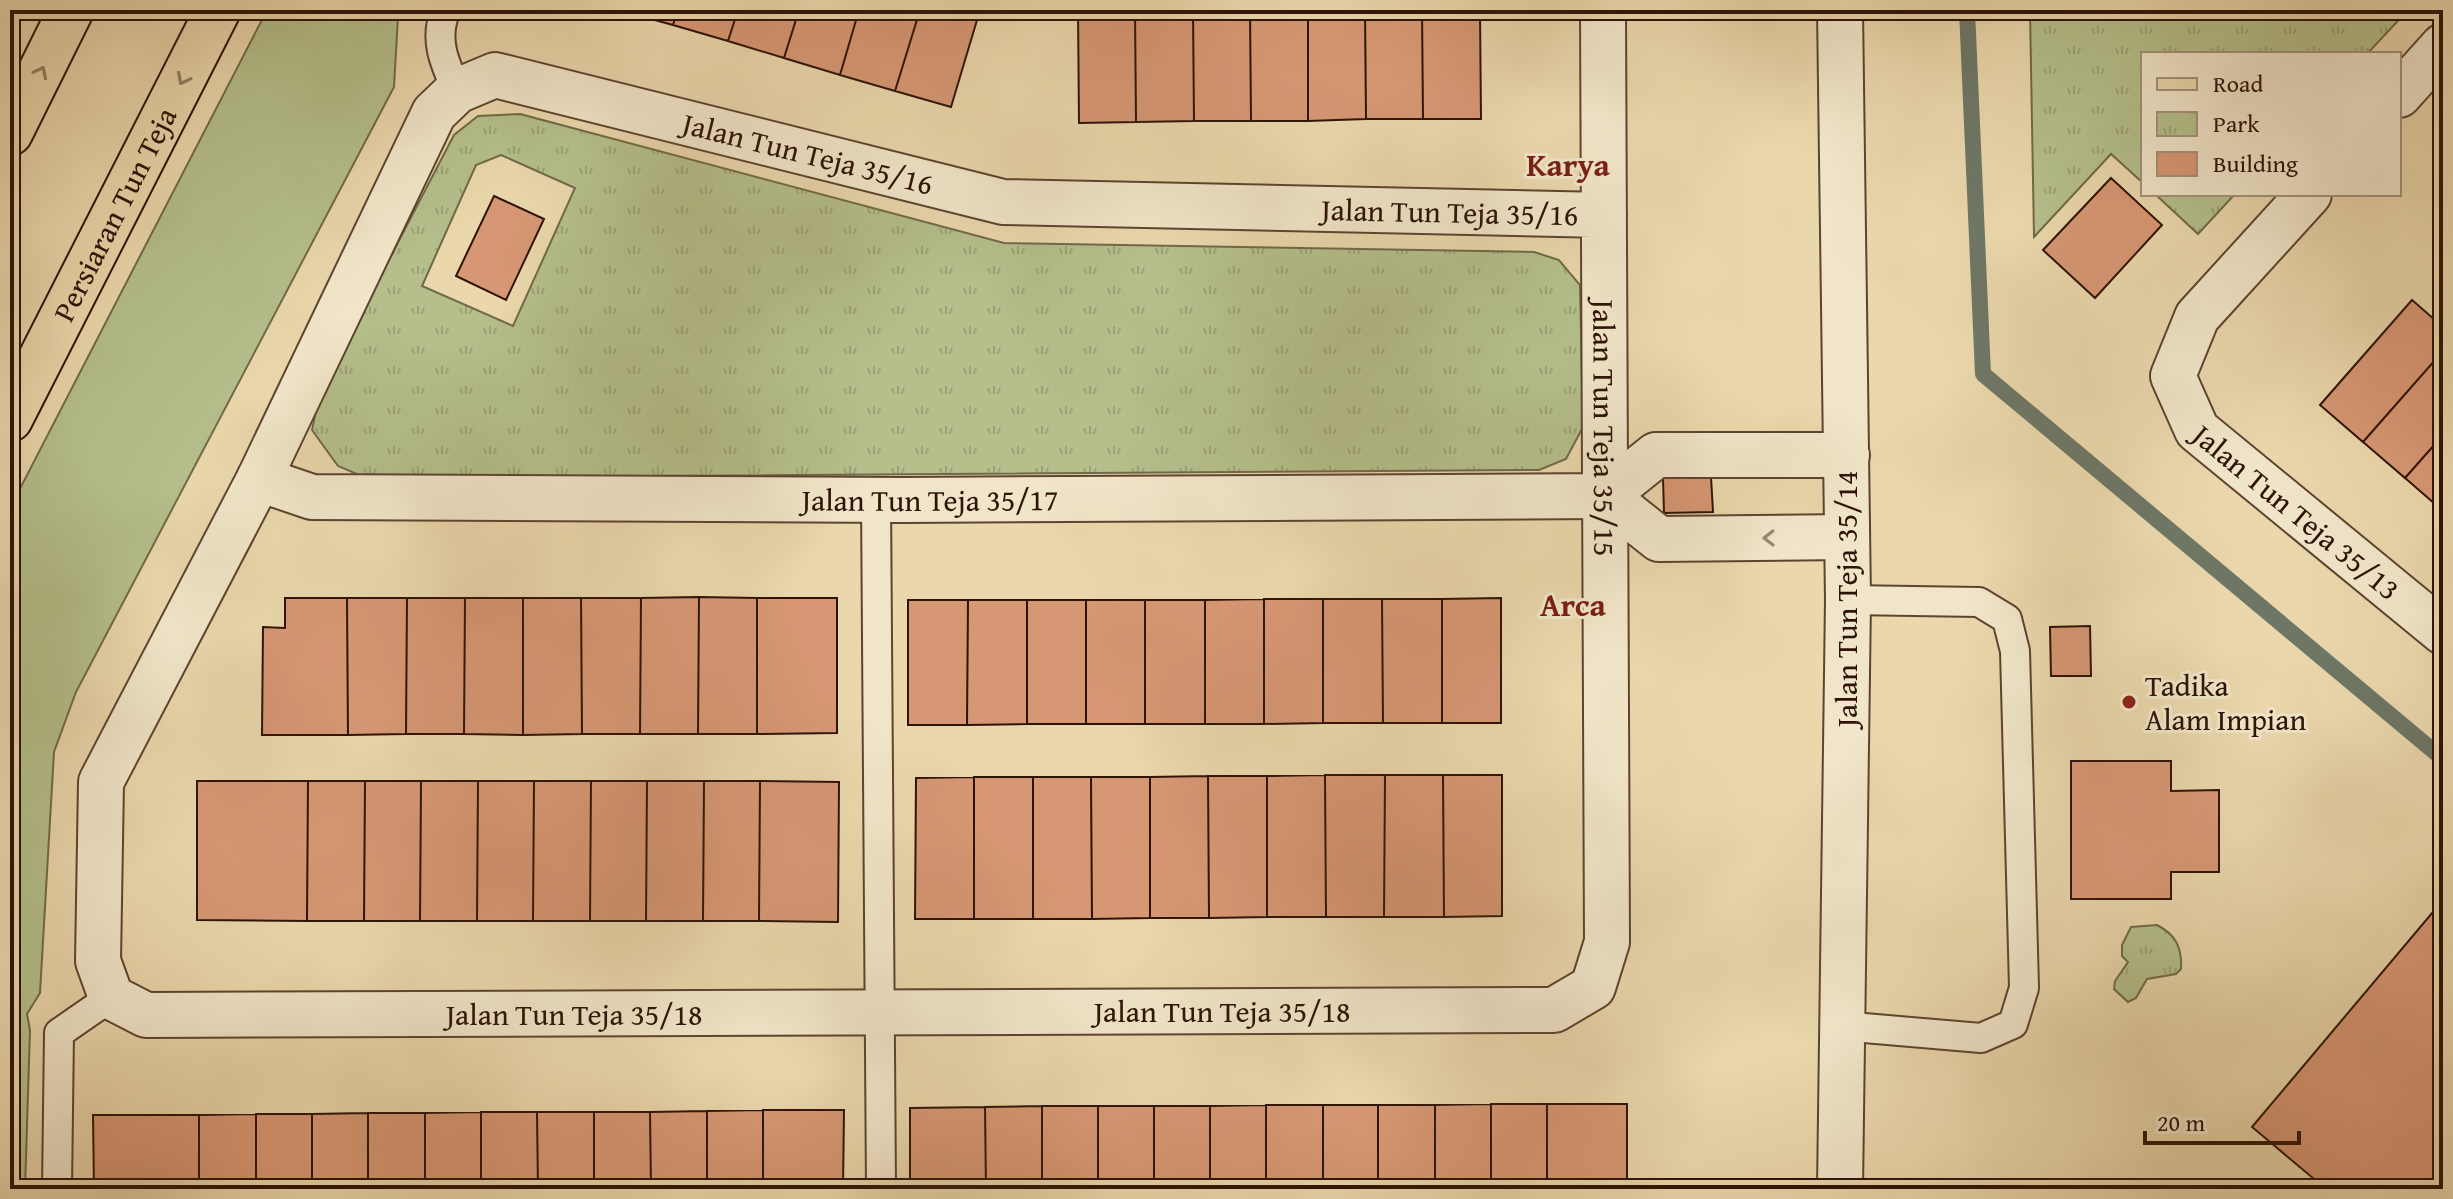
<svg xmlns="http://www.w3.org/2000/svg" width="2453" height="1199" font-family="'Gentium Book Plus',serif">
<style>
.green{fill:#b4bf8b;stroke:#716949;stroke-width:2}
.park{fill:url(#park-tufts);stroke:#716949;stroke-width:2;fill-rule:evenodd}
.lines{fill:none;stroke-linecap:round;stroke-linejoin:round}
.stream{stroke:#6e7766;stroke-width:16}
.building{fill:#d79774;stroke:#2e1307;stroke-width:2}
.lane-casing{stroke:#5d4430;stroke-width:32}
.street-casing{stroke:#5d4430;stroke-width:48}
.primary-casing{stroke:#2e1307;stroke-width:48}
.lane{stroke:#f1e5c9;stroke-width:28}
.street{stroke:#f1e5c9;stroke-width:44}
.primary{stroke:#ead7ac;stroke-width:44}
.oneway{stroke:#957f62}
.oneway2{stroke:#998672}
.poi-dot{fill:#8f2418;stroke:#f1e5c9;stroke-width:3}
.labels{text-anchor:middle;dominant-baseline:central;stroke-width:6;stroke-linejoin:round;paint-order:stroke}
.street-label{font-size:30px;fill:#2e1307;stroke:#f1e5c9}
.poi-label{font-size:30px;fill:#2e1307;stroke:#f1e5c9;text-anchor:start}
.neighbourhood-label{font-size:32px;font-weight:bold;fill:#7a1f14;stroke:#f1e5c9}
</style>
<defs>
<pattern id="park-tufts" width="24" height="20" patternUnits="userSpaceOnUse" patternTransform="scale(2)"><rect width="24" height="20" fill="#b4bf8b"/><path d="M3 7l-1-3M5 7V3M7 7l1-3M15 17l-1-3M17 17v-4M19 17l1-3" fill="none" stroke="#9ba376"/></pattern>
</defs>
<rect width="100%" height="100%" fill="#ead7ac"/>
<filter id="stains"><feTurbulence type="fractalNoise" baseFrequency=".0025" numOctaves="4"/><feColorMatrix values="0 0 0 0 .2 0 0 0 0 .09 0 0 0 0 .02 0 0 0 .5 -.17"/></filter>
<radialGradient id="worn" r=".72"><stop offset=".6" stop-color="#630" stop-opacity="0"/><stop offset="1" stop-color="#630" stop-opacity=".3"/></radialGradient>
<!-- green -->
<path class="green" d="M267 10H401L398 17 394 87 76 692 54 752 40 993 27 1014 30 1030 25 1189H10V508Z"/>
<!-- park -->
<path class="park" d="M2030 10H2408L2367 54H2143V183L2111 154 2034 237Z
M520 114 1004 243 1534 252 1559 260 1580 285 1583 427 1566 459 1539 470 366 478 338 466 312 430 320 392 454 135 478 116ZM501 155 575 188 513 326 422 286 476 165Z
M2155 194H2235L2198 234Z
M2157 925C2176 935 2182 947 2181 969L2176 974 2147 979 2136 998 2128 1002 2114 989 2115 981 2128 962 2122 956V945L2131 927Z"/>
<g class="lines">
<!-- stream -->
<path class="stream" d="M1967 10 1983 374 2443 759"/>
</g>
<!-- building -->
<path class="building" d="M618 10H678L673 25Z
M678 10H738L728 41 673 25Z
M738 10H799L784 58 728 41Z
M799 10H859L840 75 784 58Z
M859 10H920L895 91 840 75Z
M920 10H980L951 107 895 91Z
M1078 10H1135L1136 122 1079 123Z
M1135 10H1193L1194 121 1136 122Z
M1193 10H1250L1251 121H1194Z
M1250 10H1308V121H1251Z
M1308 10H1365L1366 119 1308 121Z
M1365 10H1422L1423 119H1366Z
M1422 10H1480L1481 119H1423Z
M2111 178 2162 225 2095 298 2043 250Z
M494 196 544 219 506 300 456 276Z
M2412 300 2443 327V351L2363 442 2320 405Z
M2443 351V435L2405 478 2363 442Z
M2443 435V511L2405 478Z
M1711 477 1713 512 1664 513 1663 478Z
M699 597 698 734H640L641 598Z
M699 597 757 598V734H698Z
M285 598H347L348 735H262L263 627 285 628Z
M347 598H407L406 734 348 735Z
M407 598H465L464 734H406Z
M465 598H523V735L464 734Z
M523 598H581L582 734 523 735Z
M581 598H641L640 734H582Z
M757 598H837V733L757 734Z
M1501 598V723H1442V599Z
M1264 599V724H1205V600Z
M1264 599H1323V723L1264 724Z
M1323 599H1382L1383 723H1323Z
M1382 599H1442V723H1383Z
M908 600H968L967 725H908Z
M968 600H1027V724L967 725Z
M1027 600H1086V724H1027Z
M1086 600H1145V724H1086Z
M1145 600H1205V724H1145Z
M2090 626 2091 676H2051L2050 627Z
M2071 761H2171V791L2219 790V872H2171V899H2071Z
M1325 775 1326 917H1267V776Z
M1325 775H1385L1384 917H1326Z
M1385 775H1443L1444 917H1384Z
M1443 775H1502V916L1444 917Z
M1208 776 1209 918H1150V777Z
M1208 776H1267V917L1209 918Z
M974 777V919H915L916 778Z
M974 777H1033V919H974Z
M1033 777H1091L1092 919H1033Z
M1091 777H1150V918L1092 919Z
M197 781H308L307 921 197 920Z
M308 781H365L364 921H307Z
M365 781H421L420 921H364Z
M421 781H478L477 921H420Z
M478 781H534L533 921H477Z
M534 781H591L590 921H533Z
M591 781H647L646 921H590Z
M647 781H704L703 921H646Z
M704 781H760L759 921H703Z
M760 781 839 782 838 922 759 921Z
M2443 900V1189H2326L2252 1127Z
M1491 1104H1547V1189H1491Z
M1491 1104V1189H1435V1105Z
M1547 1104H1627V1189H1547Z
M1266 1105V1189H1210V1106Z
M1266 1105H1323V1189H1266Z
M1323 1105H1378V1189H1323Z
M1378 1105H1435V1189H1378Z
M1042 1106V1189H986L985 1107Z
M1042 1106H1098V1189H1042Z
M1098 1106H1154V1189H1098Z
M1154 1106H1210V1189H1154Z
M985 1107 986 1189H910V1108Z
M763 1110H844L843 1189H763Z
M763 1110V1189H707V1111Z
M707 1111V1189H651L650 1112Z
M481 1112V1189H425V1113Z
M481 1112H537L538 1189H481Z
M537 1112H594V1189H538Z
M594 1112H650L651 1189H594Z
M368 1113V1189H312V1114Z
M368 1113H425V1189H368Z
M256 1114V1189H199V1115Z
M256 1114H312V1189H256Z
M93 1115H199V1189H94Z"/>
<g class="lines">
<defs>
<path id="lane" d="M446 10C433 39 445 64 457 91
M876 499 881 1189
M1841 1026 1981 1038 2013 1024 2024 988 2015 651 2007 619 1979 602 1848 600
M57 1189 59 1033 111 997"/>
<g id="street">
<path id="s1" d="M1603 10 1607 942 1593 987 1554 1010 146 1015 111 997 98 961 101 782 259 479 434 113 457 91 495 75 1003 202 1604 215"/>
<path d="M2399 95 2443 46"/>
<path id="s2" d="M2309 194 2197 317 2173 376 2197 430 2443 632"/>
<path id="s3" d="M259 479 312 497 902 500 1605 496 1656 455H1847"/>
<path d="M1605 496 1659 539 1847 537"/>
<path d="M1840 1189 1848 600 1840 10"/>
</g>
<g id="primary">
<path d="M10 133 71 10"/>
<path id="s4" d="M10 419 218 10"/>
</g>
</defs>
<!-- lane casing -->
<use href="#lane" class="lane-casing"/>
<!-- street casing -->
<use href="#street" class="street-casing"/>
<!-- primary casing -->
<use href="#primary" class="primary-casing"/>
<!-- lane -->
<use href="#lane" class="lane"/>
<!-- street -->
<use href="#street" class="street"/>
<!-- primary -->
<use href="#primary" class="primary"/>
</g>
<!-- one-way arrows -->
<defs><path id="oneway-chevron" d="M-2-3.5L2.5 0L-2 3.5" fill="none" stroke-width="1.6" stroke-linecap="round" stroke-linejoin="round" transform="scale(2)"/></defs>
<g class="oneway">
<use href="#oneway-chevron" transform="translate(41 72) rotate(-63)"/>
<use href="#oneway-chevron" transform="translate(183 79) rotate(117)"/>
</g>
<use class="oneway2" href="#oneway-chevron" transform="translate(1769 538) rotate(179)"/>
<!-- markers -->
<circle class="poi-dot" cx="2129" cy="702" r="8"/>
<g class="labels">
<!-- street labels -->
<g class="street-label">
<text stroke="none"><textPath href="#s1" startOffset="3832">Jalan Tun Teja 35/16</textPath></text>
<text stroke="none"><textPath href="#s1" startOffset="4480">Jalan Tun Teja 35/16</textPath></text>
<text stroke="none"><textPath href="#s4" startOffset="230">Persiaran Tun Teja</textPath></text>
<text stroke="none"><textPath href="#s1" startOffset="418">Jalan Tun Teja 35/15</textPath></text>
<text stroke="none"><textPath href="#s3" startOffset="674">Jalan Tun Teja 35/17</textPath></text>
<text stroke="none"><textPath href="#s2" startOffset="418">Jalan Tun Teja 35/13</textPath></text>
<text transform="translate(1846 599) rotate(-90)">Jalan Tun Teja 35/14</text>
<text x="1222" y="1011">Jalan Tun Teja 35/18</text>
<text x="574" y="1014">Jalan Tun Teja 35/18</text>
</g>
<!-- poi labels -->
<g class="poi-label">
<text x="2145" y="685">Tadika<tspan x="2145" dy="34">Alam Impian</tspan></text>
</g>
<!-- neighbourhood labels -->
<g class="neighbourhood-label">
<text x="1568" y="164">Karya</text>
<text x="1573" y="604">Arca</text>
</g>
</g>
<!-- margin -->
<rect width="2453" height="1199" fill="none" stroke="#ead7ac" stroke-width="40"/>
<rect x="12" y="12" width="2429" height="1175" fill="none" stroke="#2e1307" stroke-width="4"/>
<rect x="20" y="20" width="2413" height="1159" fill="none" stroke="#2e1307" stroke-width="2"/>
<!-- legend -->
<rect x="2141" y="52" width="260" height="144" fill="#f1e5c9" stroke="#a3917b" stroke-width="2"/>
<rect x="2157" y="78" width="40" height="12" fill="#ead7ac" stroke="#a3917b" stroke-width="2"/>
<text x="2213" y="92" font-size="24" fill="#2e1307">Road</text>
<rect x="2157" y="112" width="40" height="24" fill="url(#park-tufts)" stroke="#a3917b" stroke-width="2"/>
<text x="2213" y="132" font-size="24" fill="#2e1307">Park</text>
<rect x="2157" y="152" width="40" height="24" fill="#d79774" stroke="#a3917b" stroke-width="2"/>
<text x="2213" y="172" font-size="24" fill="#2e1307">Building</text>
<!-- scale -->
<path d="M2145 1131v12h154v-12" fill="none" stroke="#2e1307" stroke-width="4"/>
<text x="2157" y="1131" font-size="24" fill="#2e1307" stroke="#f1e5c9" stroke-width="6" paint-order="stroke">20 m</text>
<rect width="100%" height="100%" filter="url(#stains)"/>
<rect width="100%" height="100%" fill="url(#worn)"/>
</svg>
